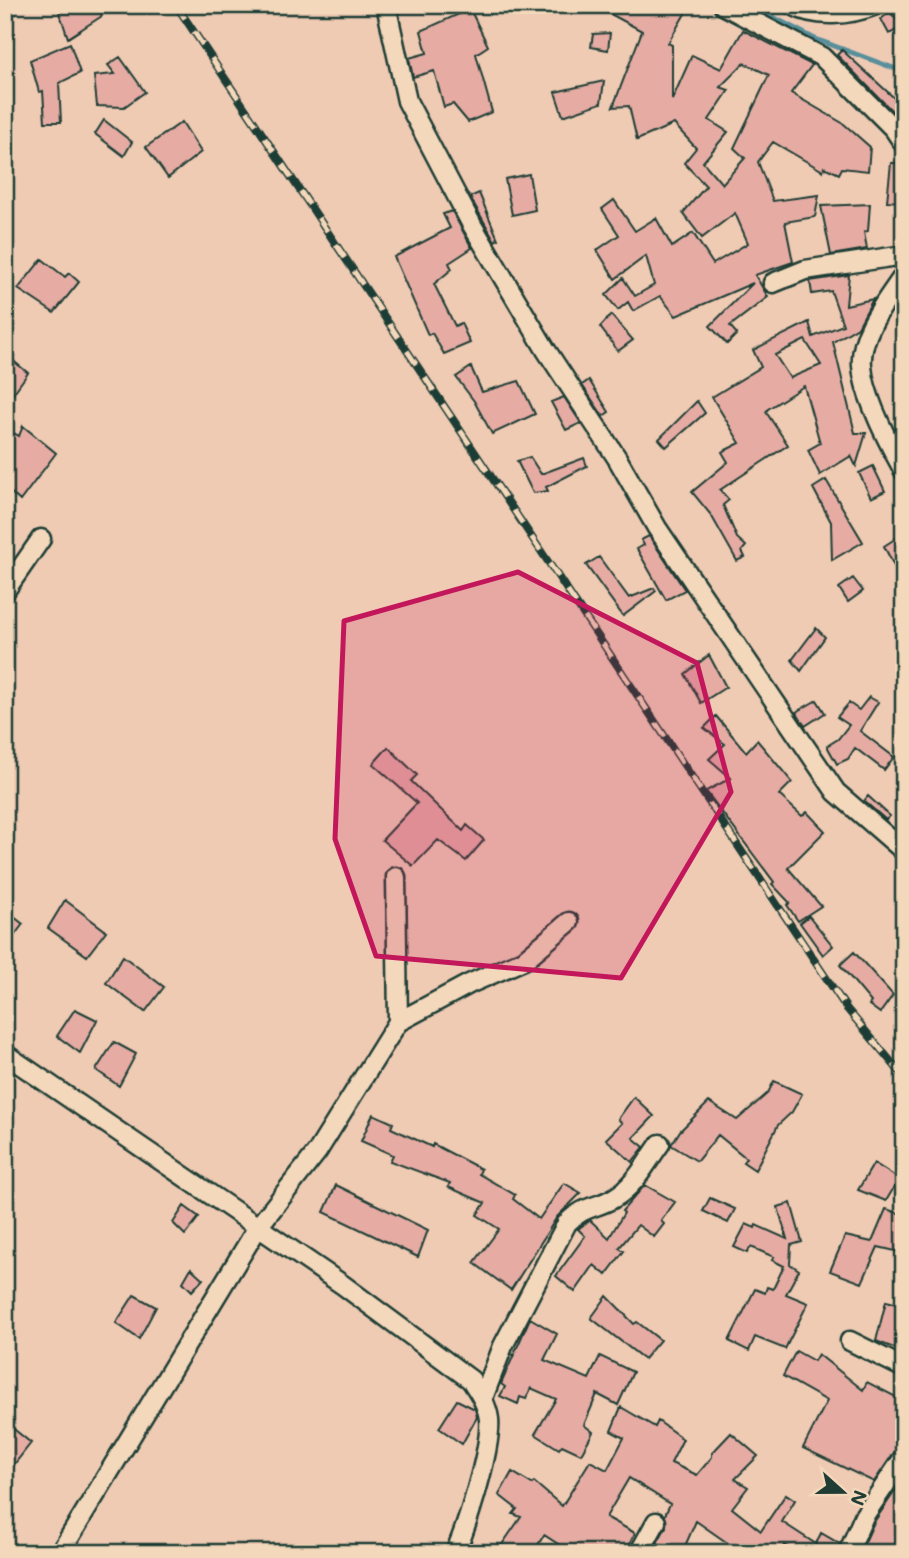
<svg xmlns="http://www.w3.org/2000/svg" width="909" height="1558" font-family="Mali,sans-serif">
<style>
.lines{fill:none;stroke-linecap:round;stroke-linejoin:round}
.stream{stroke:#598f9b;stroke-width:5}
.building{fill:#e6aca4;stroke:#1f3d34;stroke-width:2;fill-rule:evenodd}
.minor-casing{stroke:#1f3d34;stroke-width:23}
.minor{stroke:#f4d8bb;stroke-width:18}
.rail-casing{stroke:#1f3d34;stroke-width:8}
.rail{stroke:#f4d8bb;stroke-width:5;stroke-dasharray:16;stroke-linecap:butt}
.marked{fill:#c2185b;fill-opacity:0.2;stroke:#c2185b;stroke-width:5;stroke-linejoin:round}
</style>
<rect width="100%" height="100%" fill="#f0cbb4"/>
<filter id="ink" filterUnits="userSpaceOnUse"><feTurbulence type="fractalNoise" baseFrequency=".0143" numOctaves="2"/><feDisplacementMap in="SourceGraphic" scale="14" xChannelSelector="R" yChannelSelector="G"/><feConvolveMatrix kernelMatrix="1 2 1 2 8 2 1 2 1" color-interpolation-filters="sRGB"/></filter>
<g filter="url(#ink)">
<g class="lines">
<!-- stream -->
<path class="stream" d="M750 5 813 38 904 72"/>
</g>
<!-- building -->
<path class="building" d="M57 5H96L102 16 68 38Z
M594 5H690L668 43 672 45V100L692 55 721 69 743 30 812 65 791 93 844 124 870 147 868 171 842 168 839 174 824 167 823 171 773 142 758 162 773 201 819 195 815 217 785 222 793 262 755 275 768 297 730 326 737 334 727 344 710 326 753 283 676 316 660 296 633 311 628 302 618 310 606 295 623 278 635 296 654 285 646 256 615 279 597 250 619 235 602 209 614 200 635 231 656 218 672 247 693 233 713 264 748 243 735 213 702 238 683 213 706 186 684 163 696 148 674 124 637 140 629 106 613 107 642 31ZM744 63 769 75 734 148 745 158 722 184 703 162 728 132 709 120 729 90 720 87Z
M470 9 488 46 476 54 492 112 468 122 453 104 444 107 434 71 413 77 409 58 427 53 421 31Z
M890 12 903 27 889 34 881 19Z
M610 33 608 50 591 47 593 34Z
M70 43 80 73 59 83 61 122H45L43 91 39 92 30 60Z
M842 50 904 107V123L837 55Z
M120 57 145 92 124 107 97 106 94 76 115 74 108 65Z
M604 81 601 103 563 116 555 92Z
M104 120 132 142 124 156 95 134Z
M182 122 201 152 168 178 146 147Z
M891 163H898L901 202 887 201Z
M529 174 535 210 512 215 505 179Z
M479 193 498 239 495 241 470 197Z
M870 204 868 231 864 232 867 249 831 255 821 206Z
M452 211 472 248 449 263 452 269 434 284 455 326 461 323 470 343 444 354 432 333 428 335 394 257 450 228 443 214Z
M42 259 65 277 69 273 79 282 54 313 18 289Z
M849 275 846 305 873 299 858 327 833 342 855 433H866L856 466 851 456 820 475 808 450 820 443 804 386 768 409 766 412 788 445 720 490 729 500 723 505 737 538 746 546 742 551 745 557 737 561 711 515 692 492 728 462 722 452 740 443 712 397 761 367 753 350 809 322 813 337 843 325 831 291 812 294 810 281ZM805 340 821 365 790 378 775 355Z
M611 315 633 340 618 351 600 327Z
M5 354 28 373 5 405Z
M471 367 482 392 519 381 535 414 492 434 474 401 456 377Z
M589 380 609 412 603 416 582 385Z
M564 397 581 423 566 430 551 402Z
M697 401 705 413 666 447 659 439Z
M23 426 56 453 20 501 5 487V428L19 436Z
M530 457 541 474 584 458 587 466 546 487 548 491 533 493 517 461Z
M873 466 885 491 871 498 859 473Z
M826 480 863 542 832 560 831 522 813 488Z
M904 533V586L884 546Z
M649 536 685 590 666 600 637 549 644 545 641 540Z
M599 557 629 598 654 588 656 591 623 616 586 565Z
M853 578 863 591 848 602 839 588Z
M816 628 825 637 801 671 792 660Z
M709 655 726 687 701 703 685 674Z
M869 697 878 702 860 731 894 757 884 770 855 748 848 759 837 764 827 746 838 739 849 725 837 717 849 703 859 710Z
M817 700 825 713 805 726 796 712Z
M716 716 746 752 757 740 792 782 779 795 802 816 807 812 825 831 788 868 821 906 798 921 787 905 790 903 772 884 774 882 706 791 731 778 709 759 725 744 704 728Z
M388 747 417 775 411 781 463 831 467 825 484 840 466 861 438 840 413 866 382 840 417 803 373 764Z
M868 796 890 816 886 820 864 801Z
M65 900 106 931 87 956 48 928Z
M5 910 23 924 5 948Z
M809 916 833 946 823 955 800 923Z
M854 952 893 995 880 1013 869 1005 871 1002 840 965Z
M123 956 164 987 145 1012 106 983Z
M75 1009 97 1020 80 1053 57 1036Z
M114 1042 136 1054 119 1086 96 1070Z
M774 1081 802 1094 792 1112 778 1125 755 1170 743 1162 746 1158 718 1135 697 1161 671 1145 680 1131 709 1102 737 1120 768 1093Z
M634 1097 654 1116 633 1138 644 1147 632 1162 606 1139 622 1123 618 1119Z
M373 1114 393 1123 391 1128 432 1147 433 1144 481 1169 479 1174 515 1195 513 1199 539 1219 564 1183 581 1193 557 1217 511 1290 474 1263 499 1229 477 1215 485 1203 448 1187 450 1183 390 1161 393 1155 361 1141Z
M874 1163 899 1179 886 1201 858 1190Z
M336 1185 428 1230 418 1257 324 1212Z
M645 1185 675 1202 661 1221 664 1224 654 1237 638 1225 619 1248 624 1251 606 1275 594 1265 575 1292 556 1276 585 1236 578 1229 590 1220 609 1238 624 1213 622 1211Z
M710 1198 735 1209 728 1223 703 1211Z
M791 1203 802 1242 791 1245 790 1264 799 1270 786 1294 808 1303 785 1349 755 1337 749 1351 729 1341 755 1289 765 1293 767 1287 773 1289 784 1266 772 1260 774 1257 751 1247 747 1253 734 1247 746 1224 755 1228 756 1225 787 1239 778 1207Z
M184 1206 199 1217 185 1235 173 1223Z
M886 1209 904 1215V1253L878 1247 862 1283 830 1271 845 1236 872 1242Z
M191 1268 203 1279 192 1291 183 1282Z
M134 1295 156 1307 139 1339 116 1323Z
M607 1296 634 1324 637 1322 660 1340 644 1359 591 1318Z
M886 1301 904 1305V1352L876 1341Z
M530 1318 557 1334 544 1360 589 1379 600 1356 633 1372 618 1405 597 1394 584 1425 593 1432 581 1454 562 1445 559 1449 535 1434 556 1399 531 1388 526 1399 520 1397 518 1404 500 1396 505 1387 501 1384Z
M796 1351 814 1361 818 1354 863 1390 867 1382 904 1401V1446L895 1451 874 1482 803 1448 827 1401 783 1376Z
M457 1400 475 1409 477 1417 462 1444 439 1428Z
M621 1407 655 1427 658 1421 683 1439 671 1463 697 1475 712 1457V1453L731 1433 758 1456 735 1479 748 1487 732 1508 761 1531 786 1494 795 1500 782 1522 816 1544 821 1533 840 1544 837 1553H797L785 1545 781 1553H742L696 1521 682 1553H678L657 1543 666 1527 665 1515 670 1504 629 1478 606 1517 635 1533 625 1553H572L544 1535 533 1553H516L501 1546 521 1517 513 1514 517 1509 499 1495 512 1472 532 1484 534 1482 562 1506 590 1461 607 1470 624 1438 611 1431Z
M5 1422 31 1443 5 1476Z
M904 1478V1553H860L874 1522Z"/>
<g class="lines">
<defs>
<path id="minor" d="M386 5 407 101 472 225 546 350 617 458 657 528 836 792 904 851
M723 5 822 57 894 129 904 144
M792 5C817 19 850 15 876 5
M904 275C887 300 859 334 862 366 864 397 889 444 904 471
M773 283 805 270 904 255
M5 591 41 539
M396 877 398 1022 317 1152 258 1227 343 1285 471 1380C479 1392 487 1404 489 1419 492 1447 467 1526 455 1553
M398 1022 469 984 524 960 569 922
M5 1054 258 1227 60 1553
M850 1341 904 1368
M483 1398 503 1346 567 1223C585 1205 595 1209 614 1198 635 1186 646 1163 660 1144
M639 1553 656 1522
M848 1553 864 1516 904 1457"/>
</defs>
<!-- minor casing -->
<use href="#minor" class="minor-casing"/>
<!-- minor -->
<use href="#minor" class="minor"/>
<defs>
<path id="rail" d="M176 5 847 1009 904 1077"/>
</defs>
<!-- rail casing -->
<use href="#rail" class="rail-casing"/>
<!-- rail -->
<use href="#rail" class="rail"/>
</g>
</g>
<!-- marked area -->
<path class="marked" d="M518 572 697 663 731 792 621 978 376 956 335 839 344 621Z"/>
<!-- margin -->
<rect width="909" height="1558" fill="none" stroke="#f4d8bb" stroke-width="28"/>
<rect x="14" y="14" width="881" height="1530" fill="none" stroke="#1f3d34" stroke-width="2.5" filter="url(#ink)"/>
<!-- north arrow -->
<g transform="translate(843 1492) rotate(111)" stroke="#f4d8bb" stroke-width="5" paint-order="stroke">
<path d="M0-5L12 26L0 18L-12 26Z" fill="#1f3d34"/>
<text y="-10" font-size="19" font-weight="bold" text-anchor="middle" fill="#1f3d34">N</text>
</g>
</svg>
